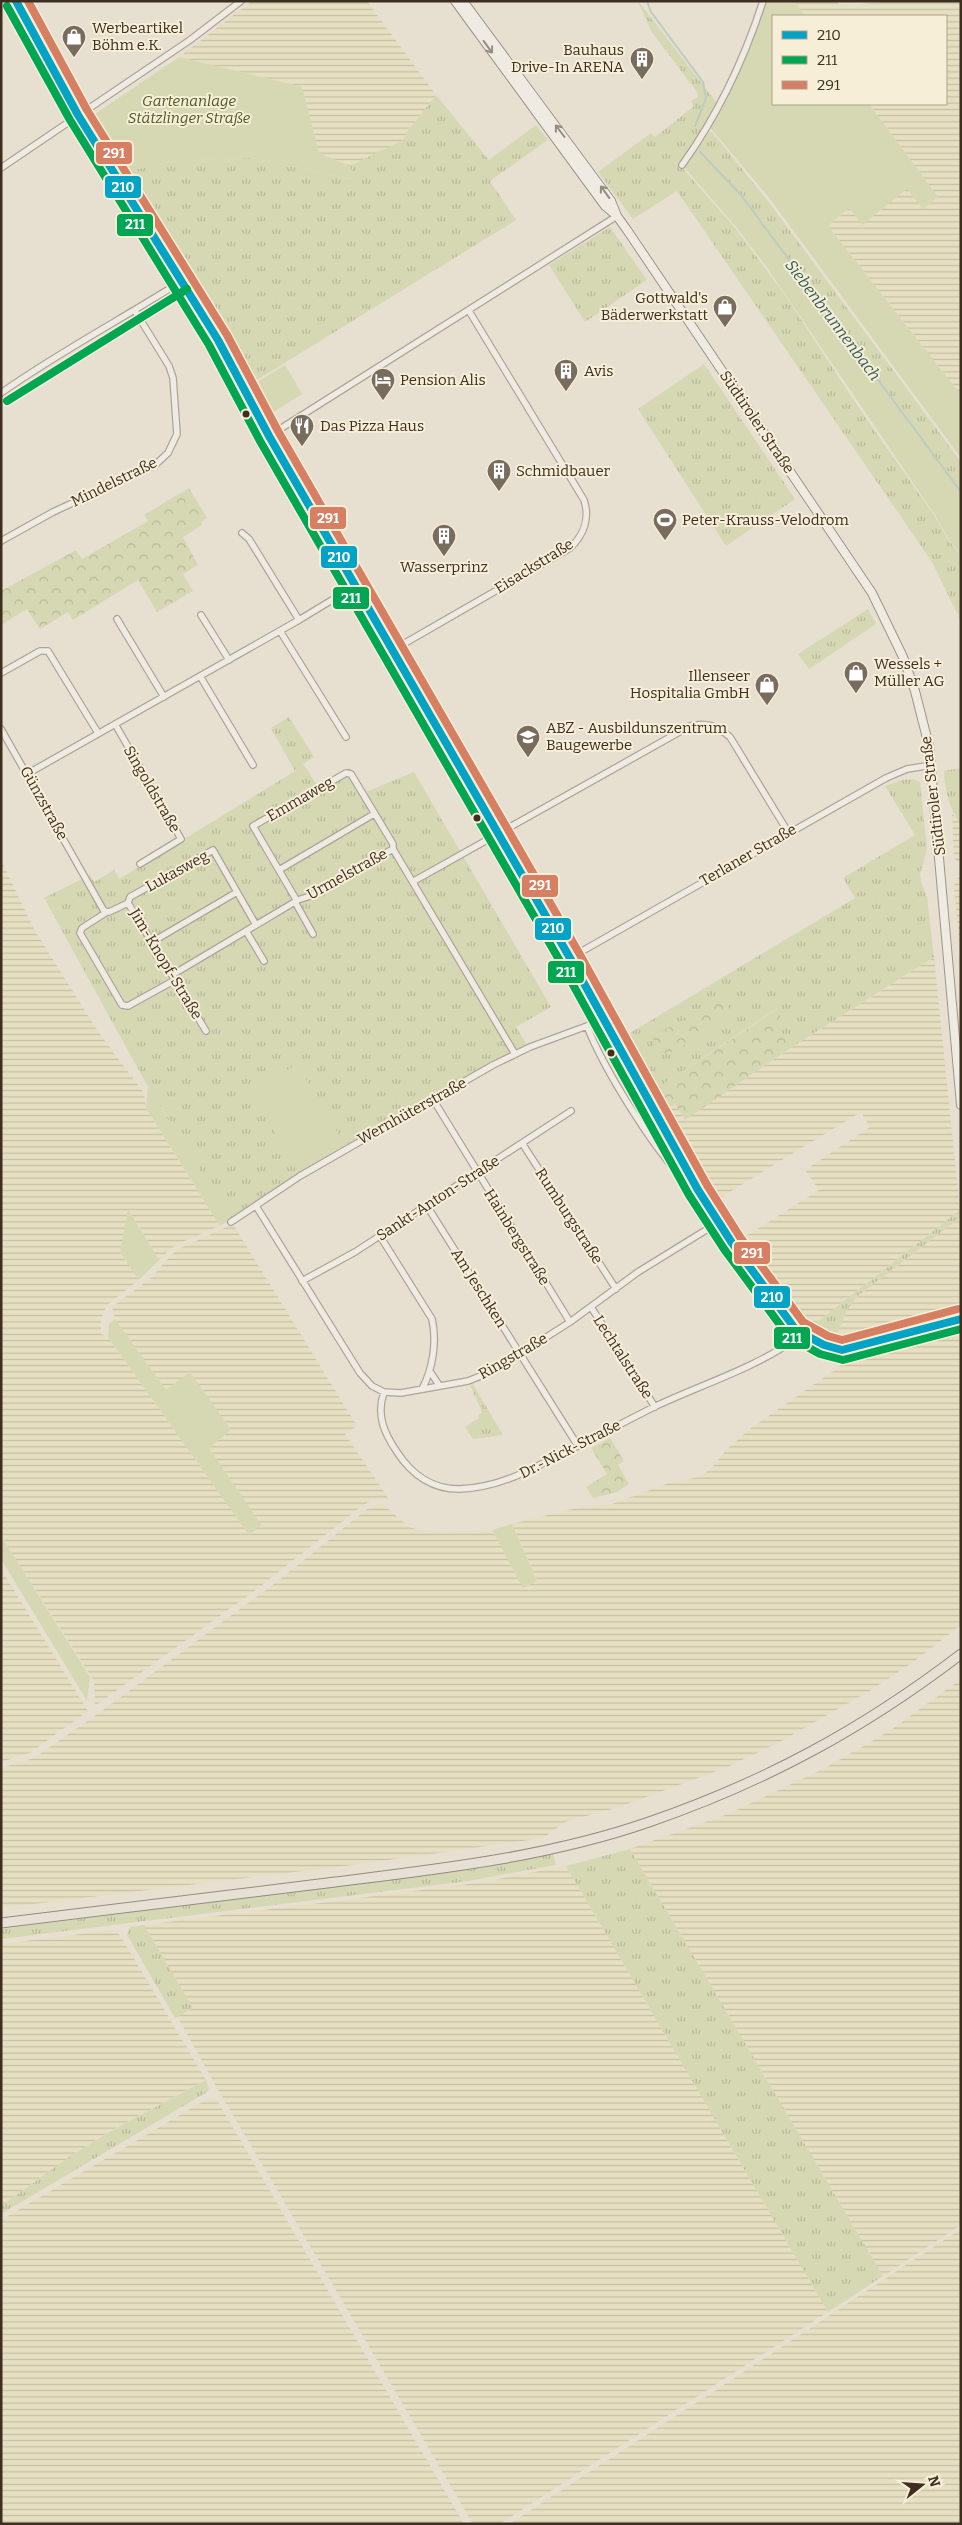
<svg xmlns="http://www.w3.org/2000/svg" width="962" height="2525" font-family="Bitter,serif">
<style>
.farmland{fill:url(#farmland-rules)}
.grass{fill:url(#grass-tufts)}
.forest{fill:url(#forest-crowns)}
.garden{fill:#d6d7b3}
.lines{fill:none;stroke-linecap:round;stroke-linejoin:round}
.stream{stroke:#bcccc2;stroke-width:2}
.street-casing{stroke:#ada599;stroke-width:8}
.secondary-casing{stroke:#9c958a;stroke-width:10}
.primary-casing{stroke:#928b80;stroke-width:11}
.street{stroke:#efebe3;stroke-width:5.5}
.secondary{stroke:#efebe3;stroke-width:8}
.primary{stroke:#e6e1d4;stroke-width:9}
.bus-1-casing{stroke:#f7eed8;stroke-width:11}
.bus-2-casing{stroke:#f7eed8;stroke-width:11}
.bus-3-casing{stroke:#f7eed8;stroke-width:11}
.bus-1{stroke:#03a3c5;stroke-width:8}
.bus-2{stroke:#00a651;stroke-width:8}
.bus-3{stroke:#d67f62;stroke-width:8}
.oneway{stroke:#968c82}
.bus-dot{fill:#3d2e20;stroke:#f7eed8;stroke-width:2}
.labels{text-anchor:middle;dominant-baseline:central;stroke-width:4;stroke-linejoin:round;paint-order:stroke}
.poi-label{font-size:15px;fill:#3d2e20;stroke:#f7eed8;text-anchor:start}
.park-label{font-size:15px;font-style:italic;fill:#4d5a26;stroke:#f7eed8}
.street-label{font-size:15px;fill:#3d2e20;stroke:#f7eed8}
.water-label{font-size:16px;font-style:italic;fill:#2f5d5a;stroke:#f7eed8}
.line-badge{stroke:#f7eed8;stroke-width:2}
.badge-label{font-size:14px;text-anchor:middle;font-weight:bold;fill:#fff}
</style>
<defs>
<pattern id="farmland-rules" width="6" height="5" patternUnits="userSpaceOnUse" patternTransform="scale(1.25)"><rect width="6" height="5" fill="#e6dfc2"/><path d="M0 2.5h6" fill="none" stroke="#c6c0a6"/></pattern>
<pattern id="grass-tufts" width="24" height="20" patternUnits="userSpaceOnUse" patternTransform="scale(1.25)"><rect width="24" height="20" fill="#d6d7b3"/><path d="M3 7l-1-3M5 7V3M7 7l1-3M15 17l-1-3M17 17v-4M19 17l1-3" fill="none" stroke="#b9b99a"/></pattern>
<pattern id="forest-crowns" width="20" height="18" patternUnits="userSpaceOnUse" patternTransform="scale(1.25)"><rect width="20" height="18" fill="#d6d7b3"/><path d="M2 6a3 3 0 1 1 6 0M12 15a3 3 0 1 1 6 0" fill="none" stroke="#b9b99a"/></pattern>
</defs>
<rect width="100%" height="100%" fill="#e7e0d1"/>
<!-- farmland -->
<path class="farmland" d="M252 1H367L436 95 409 129 404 140 350 166 319 153 302 87 179 57Z
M794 1H837L839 4 850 5 892 1H961V395L828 226 849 208 862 224 907 189 938 197 869 104H946V16H805Z
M952 813 961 825V960L954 885 959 877 960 864 954 858Z
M1 860 35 931 99 1033 144 1093 146 1108 220 1226 175 1245 159 1260 129 1210 120 1252 139 1280 107 1305 101 1319V1334L108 1337 249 1534 260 1525 209 1448 231 1430 190 1372 166 1390 115 1319 112 1307 151 1278 176 1250 233 1224 357 1426 345 1434 389 1499H375L362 1506 257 1589 95 1706 94 1681 1 1536Z
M934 957 960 1210 811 1327 769 1275 743 1238 819 1190 805 1170 870 1127 861 1112 715 1201 674 1135 663 1112 675 1104 685 1119 792 1047Z
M961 1217V1303L954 1311 949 1315 868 1340 836 1342 840 1324 848 1307 859 1295Z
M950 1327 961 1336V1625L912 1663 868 1692 776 1744 725 1768 619 1807 565 1822 546 1836 536 1839 360 1864 1 1908V1768L34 1758 103 1710 274 1584 366 1510 377 1504H383L409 1527 420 1530 438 1532 492 1530 524 1588 537 1580 512 1524 567 1510 612 1504 669 1483 699 1477 711 1469 727 1449 751 1428 839 1367 851 1355Z
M1 1569 88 1711 30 1753 1 1762Z
M961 1679V2225L883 2276 630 1849 728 1814 825 1768 891 1730Z
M566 1866 828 2312 500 2524H473L213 2081 177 2016 193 2008 144 1925 477 1883Z
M113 1930 118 1933 126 1945 206 2080 110 2131 72 2155 1 2206V1944Z
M209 2098 217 2100 464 2524H1V2220Z
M961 2229V2524H509L719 2388Z"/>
<!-- grass -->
<path class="grass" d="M638 1 717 103 680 165 736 229 785 295 859 408 934 515 947 538 961 555V621L932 562 677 191 633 219 598 172 651 133 655 137 694 106 691 101 698 97 697 92 651 31Z
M436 95 489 160 536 125 548 140 490 181 516 220 252 383 214 314 124 172 183 159 253 158 356 180 350 166 403 140 409 129Z
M709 132H712L768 201 961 462V492L933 457 760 219 719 170 696 149Z
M610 227 647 280 585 322 549 265Z
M704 364 795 499 726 546 638 409Z
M868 609 876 624 809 669 798 654Z
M289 717 314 757 303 764 318 786 350 768 366 792 414 772 551 1007 516 1027 527 1045 491 1063 432 1099 345 1145 299 1173 230 1220 148 1087 44 898 90 875 94 882 114 870 119 879 295 771 271 728Z
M961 768V825C949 808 945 792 944 771Z
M912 779 920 782 927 849 920 874 921 882 927 897 934 957 792 1047 781 1032 778 1008 653 1091 625 1036 855 898 843 878 915 835 885 786 902 780Z
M960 1210 961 1217 859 1295C845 1309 840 1323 836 1342 823 1341 819 1337 811 1327Z
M473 1384 503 1435 473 1439 465 1427 479 1418 478 1415 482 1412 470 1385Z
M630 1849 883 2276 828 2312 566 1866Z
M553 1854 556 1865 468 1881 1 1939V1929L483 1868Z
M144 1925 193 2008 175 2018 127 1935 130 1927Z
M206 2080 209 2088 207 2092 1 2214V2206L72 2155 111 2131Z"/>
<!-- forest -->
<path class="forest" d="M189 488 207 518 201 522 202 525 183 537 198 565 183 574 193 591 157 612 138 580 73 620 68 612 40 629 27 609 1 625V591L76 550 82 559 148 521 144 515Z
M716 1000 726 1002 731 1013 703 1034 668 1054 654 1050 653 1035 689 1018Z
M779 1008 782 1032 792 1047 685 1120 675 1104 663 1112 653 1091Z
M610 1438 624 1461 618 1465 629 1484 617 1492 593 1498 586 1487 607 1474 591 1448Z"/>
<!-- garden -->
<path class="garden" d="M763 1H794L805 16H773V104H869L938 197 923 209 907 189 862 225 849 208 828 226 961 395V458L770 199 708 125 735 75Z
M179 57 302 87 319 153 350 166 357 180 253 158 183 159 124 172 91 121 92 116Z
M695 147 719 170 759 219 933 457 961 492V554L948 538 935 515 768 269 737 228 682 165Z
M285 365 302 394 272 413 254 384Z
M297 1064 345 1145 299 1173 251 1092Z
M148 1087 230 1220 220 1226 146 1108Z
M128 1209 159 1260 139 1280 120 1252Z
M115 1319 166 1390 190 1372 231 1430 209 1448 261 1525 249 1535 108 1337 109 1324Z
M512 1524 537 1581 523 1588 492 1530Z
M1 1536 90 1677 87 1701 1 1559Z"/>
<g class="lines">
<!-- stream -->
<path class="stream" d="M647 1 651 12 703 82 706 98 695 126
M700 152 741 195 961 492"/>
<defs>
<path id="street" d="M16 1 78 115 218 340 269 436 570 958 698 1190 732 1243 796 1330 824 1345 842 1350 961 1319
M682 165C718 115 744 60 763 1
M1 168 190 40 241 1
M1 393C59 352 122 319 182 281
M269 436 617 216
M242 533 249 539 299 620 355 586
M1 541 53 512 155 465 168 453 177 434 173 378 169 366 135 311
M201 615 229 660
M117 619 164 697
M280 631 346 737
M393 650 570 548C584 535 590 518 584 500L469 311
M1 673 40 651H48L98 733
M200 676 253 765
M115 724 181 839 140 864
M1 729 104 911 109 912 128 903
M27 774 299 620
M393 849 515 1054
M279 870 374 814
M414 881 690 726C707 722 717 726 730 737L788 832
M297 901 253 826 346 773 351 774 393 844V849
M295 902 313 934
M128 903 130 897 213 850 256 925
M128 903 206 1031
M107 912 82 928 80 933 122 1005 128 1006 175 980
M246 931 264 961
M152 942 237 892
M570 958 886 778 907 769 932 765
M172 975 298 900 310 896 393 849
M587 1026C602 1065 661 1165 695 1188
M434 1101 570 1322
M522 1143 616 1289
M256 1206 360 1373 372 1386 384 1392 401 1393 468 1381 493 1371 570 1322 638 1272 719 1222
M427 1206 578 1446
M231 1222 300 1176 493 1065 530 1047 587 1026 603 1018
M380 1236 432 1319C437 1341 433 1369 422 1389
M302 1281 355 1252 571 1111
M591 1307 655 1407
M431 1373 439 1385
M384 1392C376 1415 384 1433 397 1452 412 1475 431 1489 459 1489 496 1488 527 1472 559 1455 591 1440 622 1423 654 1407 698 1386 755 1368 794 1340L796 1330"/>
<path id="secondary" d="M455 1 605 206 617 216 627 230 872 593 903 657 915 691 929 746 961 1105
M463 1 611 201 617 216"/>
<path id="primary" d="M1 1923C112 1909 223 1895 335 1882 440 1869 548 1857 649 1822 765 1782 863 1729 961 1654"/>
</defs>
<!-- street casing -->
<use href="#street" class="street-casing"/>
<!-- secondary casing -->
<use href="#secondary" class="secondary-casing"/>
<!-- primary casing -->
<use href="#primary" class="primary-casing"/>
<!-- street -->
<use href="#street" class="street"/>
<!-- secondary -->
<use href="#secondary" class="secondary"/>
<!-- primary -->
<use href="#primary" class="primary"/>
<defs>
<path id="bus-1" d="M16 1 78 115 218 340 269 436 570 958 698 1190 732 1243 796 1330 824 1345 842 1350 961 1319"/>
<path id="bus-2" d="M7 6 70 120 209 345 260 441 561 963 689 1195 724 1249 789 1337 820 1354 843 1360 961 1329
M7 401 187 289"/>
<path id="bus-3" d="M28 1 87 110 227 335 278 431 579 953 707 1185 740 1237 803 1322 828 1336 842 1340 958 1309"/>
</defs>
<!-- bus-1 casing -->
<use href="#bus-1" class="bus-1-casing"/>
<!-- bus-2 casing -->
<use href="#bus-2" class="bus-2-casing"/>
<!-- bus-3 casing -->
<use href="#bus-3" class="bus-3-casing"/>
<!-- bus-1 -->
<use href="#bus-1" class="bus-1"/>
<!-- bus-2 -->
<use href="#bus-2" class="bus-2"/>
<!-- bus-3 -->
<use href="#bus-3" class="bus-3"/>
</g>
<!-- one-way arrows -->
<defs><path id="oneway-shaft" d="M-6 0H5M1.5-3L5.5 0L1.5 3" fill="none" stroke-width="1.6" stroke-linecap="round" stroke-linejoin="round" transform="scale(1.25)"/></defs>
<g class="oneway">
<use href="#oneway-shaft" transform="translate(488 47) rotate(54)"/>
<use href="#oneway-shaft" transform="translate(560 131) rotate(-127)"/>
<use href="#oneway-shaft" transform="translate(605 192) rotate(-126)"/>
</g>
<!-- icons -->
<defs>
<symbol id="shop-pin" viewBox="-11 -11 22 30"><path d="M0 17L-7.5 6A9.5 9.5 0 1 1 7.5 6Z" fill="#786c5e" stroke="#f7eed8"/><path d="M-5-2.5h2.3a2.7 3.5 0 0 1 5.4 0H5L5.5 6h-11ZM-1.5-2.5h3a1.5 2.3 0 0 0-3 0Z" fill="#fff"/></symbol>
<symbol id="building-pin" viewBox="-11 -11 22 30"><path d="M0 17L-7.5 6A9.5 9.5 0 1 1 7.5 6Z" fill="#786c5e" stroke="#f7eed8"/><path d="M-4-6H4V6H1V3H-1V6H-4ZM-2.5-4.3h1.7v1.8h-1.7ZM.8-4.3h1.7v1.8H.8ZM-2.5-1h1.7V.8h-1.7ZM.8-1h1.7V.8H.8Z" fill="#fff"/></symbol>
<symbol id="hotel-pin" viewBox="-11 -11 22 30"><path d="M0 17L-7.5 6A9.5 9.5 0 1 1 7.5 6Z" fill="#786c5e" stroke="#f7eed8"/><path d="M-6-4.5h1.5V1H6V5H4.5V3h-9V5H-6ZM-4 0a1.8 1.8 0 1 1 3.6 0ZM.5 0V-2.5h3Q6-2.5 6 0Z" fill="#fff"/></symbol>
<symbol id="restaurant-pin" viewBox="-11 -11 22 30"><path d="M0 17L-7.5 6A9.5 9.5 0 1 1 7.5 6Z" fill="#786c5e" stroke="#f7eed8"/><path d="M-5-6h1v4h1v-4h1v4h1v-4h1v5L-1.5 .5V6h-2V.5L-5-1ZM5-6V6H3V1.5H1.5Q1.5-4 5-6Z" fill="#fff"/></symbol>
<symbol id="stadium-pin" viewBox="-11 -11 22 30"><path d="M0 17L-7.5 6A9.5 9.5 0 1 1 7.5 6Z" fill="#786c5e" stroke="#f7eed8"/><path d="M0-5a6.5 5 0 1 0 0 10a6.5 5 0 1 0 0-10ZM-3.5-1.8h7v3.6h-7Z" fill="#fff"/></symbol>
<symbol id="school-pin" viewBox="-11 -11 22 30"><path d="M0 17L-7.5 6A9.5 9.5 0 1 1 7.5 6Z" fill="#786c5e" stroke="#f7eed8"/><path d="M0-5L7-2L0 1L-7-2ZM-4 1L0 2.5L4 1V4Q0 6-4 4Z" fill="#fff"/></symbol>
</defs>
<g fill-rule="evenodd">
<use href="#shop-pin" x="60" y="23" width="28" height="38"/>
<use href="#building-pin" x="628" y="45" width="28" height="38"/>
<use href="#shop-pin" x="711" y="293" width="28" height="38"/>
<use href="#building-pin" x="552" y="357" width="28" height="38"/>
<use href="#hotel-pin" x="369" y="366" width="28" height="38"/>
<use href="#restaurant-pin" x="288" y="412" width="28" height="38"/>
<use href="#building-pin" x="485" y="457" width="28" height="38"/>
<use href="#stadium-pin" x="651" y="506" width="28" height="38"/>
<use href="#building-pin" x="430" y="522" width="28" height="38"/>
<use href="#shop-pin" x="842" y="659" width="28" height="38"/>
<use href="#shop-pin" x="753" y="671" width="28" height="38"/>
<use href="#school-pin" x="514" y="723" width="28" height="38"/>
</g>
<!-- markers -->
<g class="bus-dot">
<circle cx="246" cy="414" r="4.5"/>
<circle cx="477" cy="818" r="4.5"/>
<circle cx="611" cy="1053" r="4.5"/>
</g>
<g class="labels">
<!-- poi labels -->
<g class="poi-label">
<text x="92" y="28">Werbeartikel<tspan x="92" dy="17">Böhm e.K.</tspan></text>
<text x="624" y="50" text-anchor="end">Bauhaus<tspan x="624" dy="17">Drive-In ARENA</tspan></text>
<text x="708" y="298" text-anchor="end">Gottwald's<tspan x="708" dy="17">Bäderwerkstatt</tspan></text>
<text x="584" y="371">Avis</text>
<text x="400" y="380">Pension Alis</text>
<text x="320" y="426">Das Pizza Haus</text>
<text x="516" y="471">Schmidbauer</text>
<text x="682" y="520">Peter-Krauss-Velodrom</text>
<text x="444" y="567" text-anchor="middle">Wasserprinz</text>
<text x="874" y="664">Wessels +<tspan x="874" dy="17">Müller AG</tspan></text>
<text x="750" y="676" text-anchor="end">Illenseer<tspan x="750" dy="17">Hospitalia GmbH</tspan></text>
<text x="546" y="728">ABZ - Ausbildunszentrum<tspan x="546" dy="17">Baugewerbe</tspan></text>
</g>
<!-- park labels -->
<g class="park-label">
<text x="189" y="101">Gartenanlage<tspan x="189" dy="17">Stätzlinger Straße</tspan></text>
</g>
<!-- street labels -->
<g class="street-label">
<text transform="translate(757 422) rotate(56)">Südtiroler Straße</text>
<text transform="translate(114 482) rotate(-26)">Mindelstraße</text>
<text transform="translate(534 566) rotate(-32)">Eisackstraße</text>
<text transform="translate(152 789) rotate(60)">Singoldstraße</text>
<text transform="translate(933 796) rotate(-97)">Südtiroler Straße</text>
<text transform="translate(300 799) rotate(-30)">Emmaweg</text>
<text transform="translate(44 803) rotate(61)">Günzstraße</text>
<text transform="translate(748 855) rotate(-30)">Terlaner Straße</text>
<text transform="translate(177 871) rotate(-29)">Lukasweg</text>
<text transform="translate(347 874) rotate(-29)">Urmelstraße</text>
<text transform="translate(166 964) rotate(59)">Jim-Knopf-Straße</text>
<text transform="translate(412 1111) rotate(-29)">Wernhüterstraße</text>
<text transform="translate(438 1198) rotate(-33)">Sankt-Anton-Straße</text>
<text transform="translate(569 1216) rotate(57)">Rumburgstraße</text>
<text transform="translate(517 1237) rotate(58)">Hainbergstraße</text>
<text transform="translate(479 1288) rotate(58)">Am Jeschken</text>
<text transform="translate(513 1356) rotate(-30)">Ringstraße</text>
<text transform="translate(623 1357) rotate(57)">Lechtalstraße</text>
<text transform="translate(570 1449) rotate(-27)">Dr.-Nick-Straße</text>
</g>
<!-- water labels -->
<g class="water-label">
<text transform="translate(833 320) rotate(53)">Siebenbrunnenbach</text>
</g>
</g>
<g class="line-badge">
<rect x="95" y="141" width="38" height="24" rx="5" fill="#d67f62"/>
<rect x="104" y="175" width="38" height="24" rx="5" fill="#03a3c5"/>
<rect x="116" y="213" width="38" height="24" rx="5" fill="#00a651"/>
<rect x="309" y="506" width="38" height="24" rx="5" fill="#d67f62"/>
<rect x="320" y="545" width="38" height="24" rx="5" fill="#03a3c5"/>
<rect x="332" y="586" width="38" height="24" rx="5" fill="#00a651"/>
<rect x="521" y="874" width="38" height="24" rx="5" fill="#d67f62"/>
<rect x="534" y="917" width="38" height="24" rx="5" fill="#03a3c5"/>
<rect x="547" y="960" width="38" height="24" rx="5" fill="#00a651"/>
<rect x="733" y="1241" width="38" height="24" rx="5" fill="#d67f62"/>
<rect x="753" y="1285" width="38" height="24" rx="5" fill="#03a3c5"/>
<rect x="773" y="1326" width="38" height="24" rx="5" fill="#00a651"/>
</g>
<g class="badge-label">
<text x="114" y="158">291</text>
<text x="123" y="192">210</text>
<text x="135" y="229">211</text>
<text x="328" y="523">291</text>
<text x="339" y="562">210</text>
<text x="351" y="603">211</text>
<text x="540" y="890">291</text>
<text x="553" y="933">210</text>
<text x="566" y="977">211</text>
<text x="752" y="1258">291</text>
<text x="772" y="1302">210</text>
<text x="792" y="1343">211</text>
</g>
<!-- border -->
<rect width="962" height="2525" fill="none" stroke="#3d2e20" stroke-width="5"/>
<!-- legend -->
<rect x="772" y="15" width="175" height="90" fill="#f7eed8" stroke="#ada18e"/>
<rect x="782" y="31" width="25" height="8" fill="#03a3c5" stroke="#ada18e"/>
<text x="817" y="40" font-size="15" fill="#3d2e20">210</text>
<rect x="782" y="56" width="25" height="8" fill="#00a651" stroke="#ada18e"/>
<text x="817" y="65" font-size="15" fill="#3d2e20">211</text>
<rect x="782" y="81" width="25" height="8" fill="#d67f62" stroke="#ada18e"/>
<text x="817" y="90" font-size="15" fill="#3d2e20">291</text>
<!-- north arrow -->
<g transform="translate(922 2485) rotate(73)" stroke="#f7eed8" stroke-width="4" paint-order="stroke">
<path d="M0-4L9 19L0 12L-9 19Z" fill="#3d2e20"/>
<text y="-8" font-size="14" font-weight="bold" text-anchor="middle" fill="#3d2e20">N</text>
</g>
</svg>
